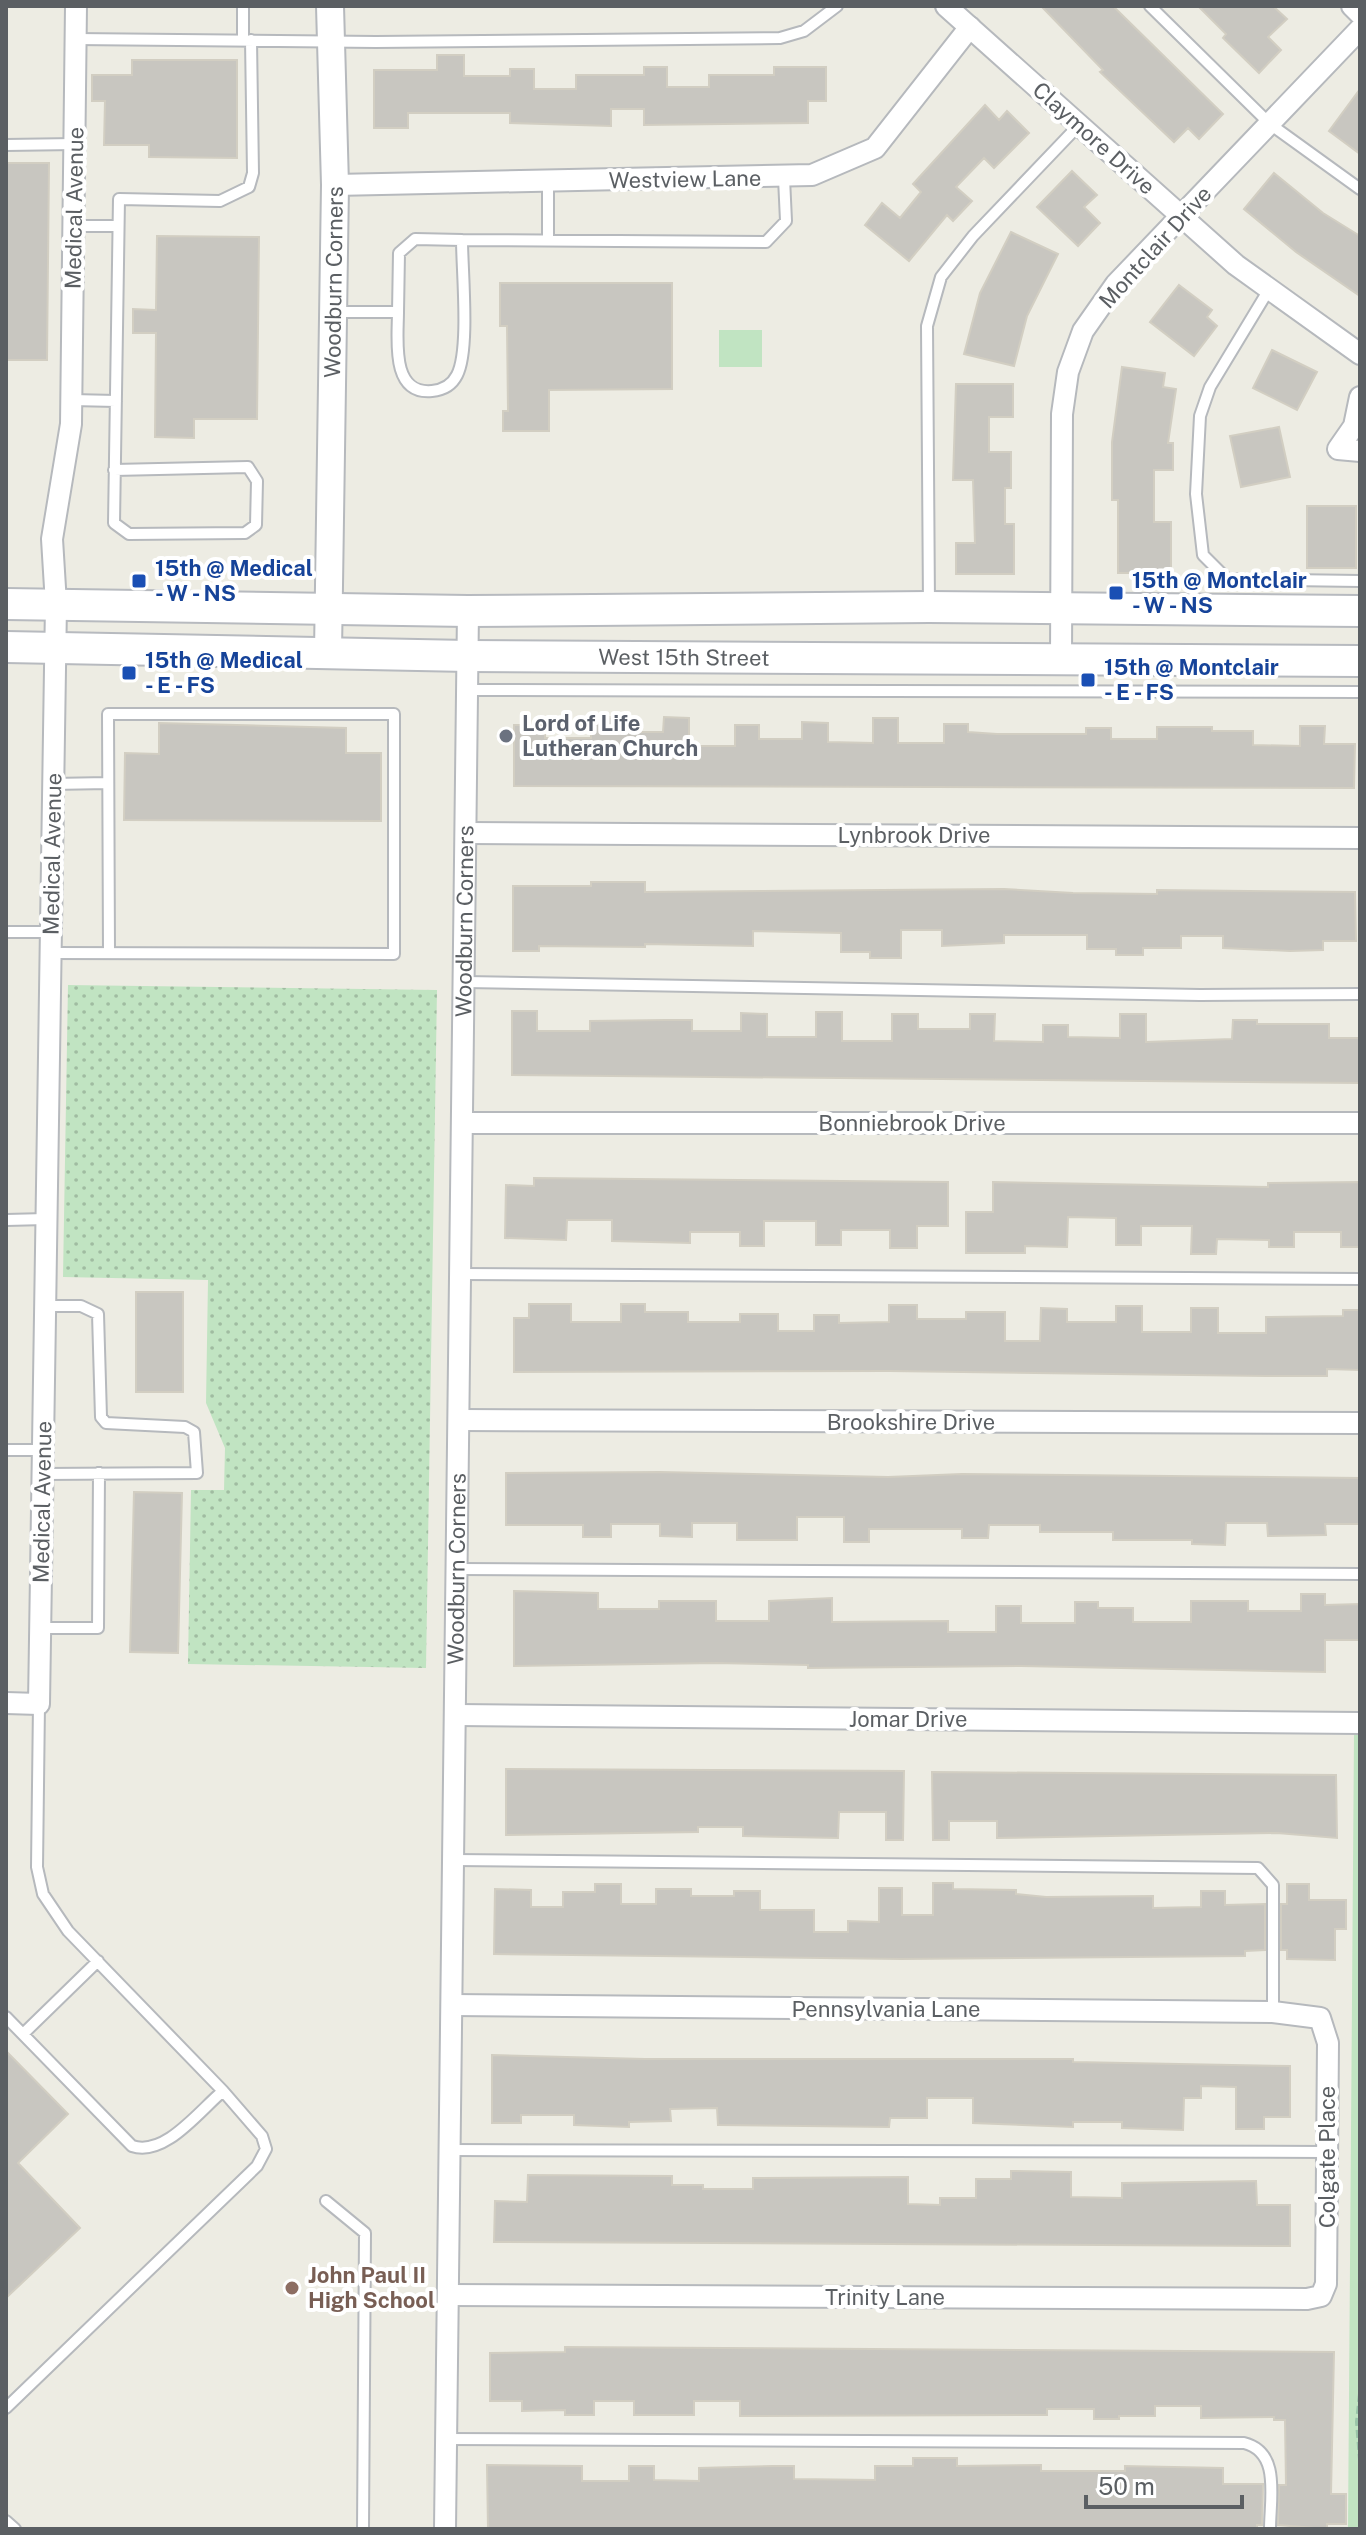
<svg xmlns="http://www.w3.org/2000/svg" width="1366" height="2535" font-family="'Public Sans',sans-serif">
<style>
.grass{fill:url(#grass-dots)}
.park{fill:#c1e4c2}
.building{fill:#c8c6c0;stroke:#d2cec2;stroke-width:2}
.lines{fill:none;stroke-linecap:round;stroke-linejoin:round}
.service-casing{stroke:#b6b9bd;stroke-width:14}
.minor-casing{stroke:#b6b9bd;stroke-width:24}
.tertiary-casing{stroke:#b6b9bd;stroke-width:30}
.secondary-casing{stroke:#b7babf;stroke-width:34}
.path{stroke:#9ac4a8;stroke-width:4;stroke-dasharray:8 4;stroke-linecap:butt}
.service{stroke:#fff;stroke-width:10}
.minor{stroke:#fff;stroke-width:20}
.tertiary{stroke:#fff;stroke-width:26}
.secondary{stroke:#fff;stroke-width:30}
.transit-dot{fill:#1a4fb4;stroke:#fff;stroke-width:3}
.worship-dot{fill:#6b7280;stroke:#fff;stroke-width:3}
.education-dot{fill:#8d6e63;stroke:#fff;stroke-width:3}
.labels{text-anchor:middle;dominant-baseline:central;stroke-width:8;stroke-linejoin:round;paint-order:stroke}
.street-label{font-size:22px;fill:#5b5f63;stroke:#fff}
.transit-label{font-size:22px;font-weight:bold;fill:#164399;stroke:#fff;text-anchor:start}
.worship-label{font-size:22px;font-weight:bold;fill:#5b616d;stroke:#fff;text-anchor:start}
.education-label{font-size:22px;font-weight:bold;fill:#785e54;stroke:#fff;text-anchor:start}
</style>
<defs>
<pattern id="grass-dots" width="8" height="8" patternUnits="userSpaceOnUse" patternTransform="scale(2)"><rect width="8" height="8" fill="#c1e4c2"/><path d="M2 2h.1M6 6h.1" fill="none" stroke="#a0bca1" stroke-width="1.8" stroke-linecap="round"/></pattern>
</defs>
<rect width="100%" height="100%" fill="#edece3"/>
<!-- grass -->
<path class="grass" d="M68 985 437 990 426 1668 188 1664 191 1490H224L225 1448 206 1403 208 1280 63 1277Z"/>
<!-- park -->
<path class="park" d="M719 330H762V367H719Z
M1354 1734 1360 1735V2529H1348Z"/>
<!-- building -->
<path class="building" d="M1041 6H1113L1223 114 1199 139 1188 128 1174 142 1100 72 1103 70Z
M1198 6H1273L1287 19 1268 37 1281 50 1259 73 1223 38 1226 34Z
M437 55H464V76H510V69H534V89H576V75H644V67H667V87H709V75H774V67H826V101H808V123L644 125V109H611V126L510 123V113H408V128H374V70H437Z
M132 60H237V158L149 157V145H104L105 101H92V75H132Z
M1360 89V154L1329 131Z
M985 105 999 120 1007 111 1029 133 994 168 984 158 956 187 972 201 953 221 947 215 909 261 865 225 882 203 900 218 921 192 913 184Z
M6 163H49L47 360H6Z
M1072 171 1097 195 1084 207 1100 223 1078 246 1037 207Z
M1274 173 1323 213 1360 236V296L1296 252 1244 209Z
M1011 232 1058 254 1027 316 1014 366 964 354 980 293Z
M157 236 259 237 257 419H194V438L155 437 156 333H133V309L156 310Z
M500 283H672V389L549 390V431H503V411H508L507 326H500Z
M1179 285 1212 310 1207 317 1217 326 1194 356 1150 322Z
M1272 350 1317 372 1297 410 1253 388Z
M1122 367 1165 373 1163 387 1176 389 1168 443H1173V470H1154V522H1171V573H1118V500H1112V442Z
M956 384H1013V417H989V452H1011V488H1005V524H1014V574H956V543H975L973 480H953Z
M1279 427 1290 477 1241 487 1230 436Z
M1307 506H1356V568H1307Z
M591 717H618V732H663L664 717 689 718V746H735V725H759V739H802V722L828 723V742L873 743V718H898V743H944V724H968V732L997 734H1086V728H1111V739H1157V727H1212V731H1253V745L1300 746V726H1325L1324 744H1355L1354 788 514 786V725H545V738H591Z
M159 723 346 728V753H381V821L124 820 125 753 159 754Z
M591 882H645V892L1004 889 1073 893 1157 894V890L1355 892 1356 941H1323V950L1290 951 1223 948V936H1181V948H1143V955H1116V949H1087V935H1004V943L942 946V930H901V958H870V952H841V933L753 931V946L645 944V947L539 946V951H513V886H591Z
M512 1011H537V1031H590V1021L665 1020H692V1031H741V1013L767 1014V1037H816V1012H842V1041H892V1014H918V1029H970V1014H995L994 1041 1043 1042V1025H1068V1037L1120 1038V1014H1146V1042L1232 1039 1233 1020H1257V1024H1329V1038H1360V1083L512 1075Z
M534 1178 948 1182V1226H917V1248H890V1230H841V1245H816V1221H764V1246H740V1232H690V1243L612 1241V1220H567L566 1240 505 1238 506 1185 534 1186Z
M993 1182 1268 1187V1183L1360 1182V1247H1341V1232H1294V1247H1269V1240L1217 1239 1216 1254H1191L1192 1226H1141V1245H1116V1218L1068 1217 1067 1247 1025 1246V1253H966V1212H993Z
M136 1292H183V1392H136Z
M529 1304H571V1322H621V1304H645V1312H688V1322H740V1314H778V1331H814V1315H839V1323L889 1322V1305H917V1319H966V1312H1005V1341H1040L1041 1308 1067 1309V1322H1116V1306H1142V1332H1191V1308H1218V1333H1266V1317L1343 1316V1310H1360V1370L1327 1369V1376H1266L889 1371 514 1372V1318H529Z
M660 1472 888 1477 962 1474 1360 1478V1524H1325L1326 1535 1268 1536 1267 1523H1226L1225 1545 1192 1544V1540H1113V1532H1040V1525H989L988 1538H962V1529H869V1542H844V1517H797V1540H737V1523H692V1537L660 1536V1524H611V1537H583V1525H506V1473Z
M134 1492 182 1493 178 1653 130 1652Z
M514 1591 598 1593V1609H659V1601H716V1621H769V1601L832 1598V1622L948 1621V1632H996V1606H1021V1623H1075V1602H1098V1608H1133V1622H1191V1601H1248V1611H1301V1594H1325V1605L1360 1604V1640H1325V1672L1021 1666 808 1668V1665L716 1663 514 1666Z
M506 1769 904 1771 903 1840H886V1812H839L838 1838 743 1836V1827H698V1832L506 1835Z
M932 1772 1336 1775 1337 1838 1277 1833 997 1838V1821H949V1840H933Z
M933 1883H953V1889L1016 1890V1894L1046 1897 1153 1896V1908L1201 1907V1891H1225V1905L1265 1904V1950L1245 1951V1956L901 1959 494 1954 495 1889 531 1890V1907H563V1892H595V1884H621V1904H656V1889H691V1896H734V1891H760V1910H814V1932H848V1921L879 1922V1888H902V1915H933Z
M1287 1884H1309V1900H1346V1929H1335V1960L1287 1959V1950H1281V1904H1287Z
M6 2051 68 2114 18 2163 80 2228 6 2298Z
M492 2055 645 2059H1073V2062L1290 2066V2117H1264V2129H1236V2087L1201 2086V2098H1184L1183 2130 1122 2128V2122H1073V2127L973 2123V2098H927V2118H890L889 2127 718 2125 717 2108 670 2109 671 2121 629 2122V2127L574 2125V2115H521V2123H492Z
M1011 2171 1071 2172V2197L1122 2198V2183L1256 2181 1257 2205H1290V2246L494 2242 495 2201 527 2202 528 2175 672 2176V2185H703V2189H753V2178L908 2177V2204L940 2205V2198H976V2179H1011Z
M565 2347 1334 2352 1331 2494H1346V2524H1327V2529L1278 2525 1279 2485H1286L1285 2420H1274V2417L1201 2418V2406H1155V2416H1119V2419H1094V2409H1047V2415L740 2416V2401H694V2415H634V2401H594V2415H565V2410L522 2411V2401H490V2353L565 2352Z
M913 2458H957V2466L1041 2465V2471H1125V2466L1223 2468V2484H1263L1262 2525H1257V2529H488L487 2465 582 2466V2481H629V2466H654V2480L699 2481V2468L773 2466H794V2479L875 2480V2466H913Z"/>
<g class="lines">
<defs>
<path id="service" d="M1150 6 1270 124 1360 189
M75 39 376 42 780 38 804 31 837 6
M243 40V6
M6 145 75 144
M548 182V240
M74 226H118
M1268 291 1210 387 1200 416 1196 494 1203 555 1227 579 1360 581
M336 312H398C398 338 390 395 432 391 443 390 452 385 457 375 470 350 462 271 462 240L766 242 786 221 784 178
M398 312 399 253 415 239 462 240
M72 400 116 401
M114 470 248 467 257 481 256 525 245 533 129 534 114 523 119 199 220 201 249 187 253 173 251 40
M929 605 927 326 941 277 973 236 1079 125
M468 690 1360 692
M52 784 108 783
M6 932H50
M51 953 394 954V714H108L109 952
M466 982 1200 995 1360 994
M6 1220 46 1219
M462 1274 1360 1279
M6 1450H43
M43 1474 197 1473 194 1432 185 1427 106 1423 101 1417 98 1314 81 1306H45
M459 1569 1360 1574
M41 1628H98L99 1473
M39 1704 37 1867 43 1894 68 1931 223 2091
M454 1860 1258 1868 1273 1885V2012
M6 2017 132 2146C165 2157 199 2111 223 2091L262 2136 266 2149 257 2166 6 2408
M23 2034 98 1961
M450 2150 1327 2152
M326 2201 365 2233 363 2529
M446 2439 1244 2443C1281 2452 1270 2498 1270 2529
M6 2521 15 2529"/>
<g id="minor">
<path d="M946 6 1236 265 1360 354"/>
<path d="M1352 6 1360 14"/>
<path d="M335 185 812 175 875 148 970 27"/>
<path d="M1360 397 1354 426 1338 449 1360 451"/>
<path d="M1061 661 1062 414 1068 372 1083 331 1116 284 1360 29"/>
<path d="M468 833 1360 838"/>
<path d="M464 1123H1360"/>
<path d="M461 1420 1360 1423"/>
<path d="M6 1703 39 1704 56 604 52 539 71 424 76 6"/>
<path d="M457 1715 1360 1723"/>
<path d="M448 2295 1307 2299 1321 2296 1326 2284 1328 2043 1320 2018 1273 2012 452 2005"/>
<path id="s1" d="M445 2529 468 611"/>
</g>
<g id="tertiary">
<path id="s2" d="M328 652 335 185 330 6"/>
</g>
<g id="secondary">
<path d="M6 604 468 611 929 607 1360 611"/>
<path id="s3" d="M6 647 468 656 1360 661"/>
</g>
</defs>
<!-- service casing -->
<use href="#service" class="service-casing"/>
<!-- minor casing -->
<use href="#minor" class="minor-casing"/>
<!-- tertiary casing -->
<use href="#tertiary" class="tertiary-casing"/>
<!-- secondary casing -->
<use href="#secondary" class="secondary-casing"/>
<!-- path -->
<path class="path" d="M1360 2394 1357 2422 1360 2459"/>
<!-- service -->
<use href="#service" class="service"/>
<!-- minor -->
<use href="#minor" class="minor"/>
<!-- tertiary -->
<use href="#tertiary" class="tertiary"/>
<!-- secondary -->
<use href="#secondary" class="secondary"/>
</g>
<!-- markers -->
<g class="transit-dot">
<rect x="131" y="573" width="16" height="16" rx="4"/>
<rect x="1108" y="585" width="16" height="16" rx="4"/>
<rect x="121" y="665" width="16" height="16" rx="4"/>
<rect x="1080" y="672" width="16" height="16" rx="4"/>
</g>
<circle class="worship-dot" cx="506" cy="736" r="8"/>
<circle class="education-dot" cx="292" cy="2288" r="8"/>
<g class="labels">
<!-- street labels -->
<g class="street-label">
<text transform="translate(1094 138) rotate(42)">Claymore Drive</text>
<text transform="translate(685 179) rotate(-1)">Westview Lane</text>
<text transform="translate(74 208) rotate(-89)">Medical Avenue</text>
<text transform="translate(1155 247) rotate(-48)">Montclair Drive</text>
<text stroke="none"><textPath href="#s2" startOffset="370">Woodburn Corners</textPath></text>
<text stroke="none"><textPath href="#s3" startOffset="678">West 15th Street</textPath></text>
<text x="914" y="835">Lynbrook Drive</text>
<text transform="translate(52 854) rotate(-89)">Medical Avenue</text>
<text stroke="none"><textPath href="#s1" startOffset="1608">Woodburn Corners</textPath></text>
<text x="912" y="1123">Bonniebrook Drive</text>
<text x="911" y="1422">Brookshire Drive</text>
<text transform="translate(42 1502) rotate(-89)">Medical Avenue</text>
<text stroke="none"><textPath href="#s1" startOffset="960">Woodburn Corners</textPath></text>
<text x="908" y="1719">Jomar Drive</text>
<text x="886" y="2009">Pennsylvania Lane</text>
<text transform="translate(1327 2157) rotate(-90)">Colgate Place</text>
<text x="885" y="2297">Trinity Lane</text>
</g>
<!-- transit labels -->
<g class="transit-label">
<text x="155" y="568">15th @ Medical<tspan x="155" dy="25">- W - NS</tspan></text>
<text x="1132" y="580">15th @ Montclair<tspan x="1132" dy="25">- W - NS</tspan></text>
<text x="145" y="660">15th @ Medical<tspan x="145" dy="25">- E - FS</tspan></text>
<text x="1104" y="667">15th @ Montclair<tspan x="1104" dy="25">- E - FS</tspan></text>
</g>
<!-- worship labels -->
<g class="worship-label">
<text x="522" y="723">Lord of Life<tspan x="522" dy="25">Lutheran Church</tspan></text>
</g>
<!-- education labels -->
<g class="education-label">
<text x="308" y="2275">John Paul II<tspan x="308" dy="25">High School</tspan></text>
</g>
</g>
<!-- border -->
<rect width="1366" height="2535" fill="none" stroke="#5b5f63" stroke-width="16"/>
<!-- scale -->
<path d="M1086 2495v12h156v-12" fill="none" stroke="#5b5f63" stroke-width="4"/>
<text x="1098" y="2495" font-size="24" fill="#5b5f63" stroke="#ffffff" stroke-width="6" paint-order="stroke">50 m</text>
</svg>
